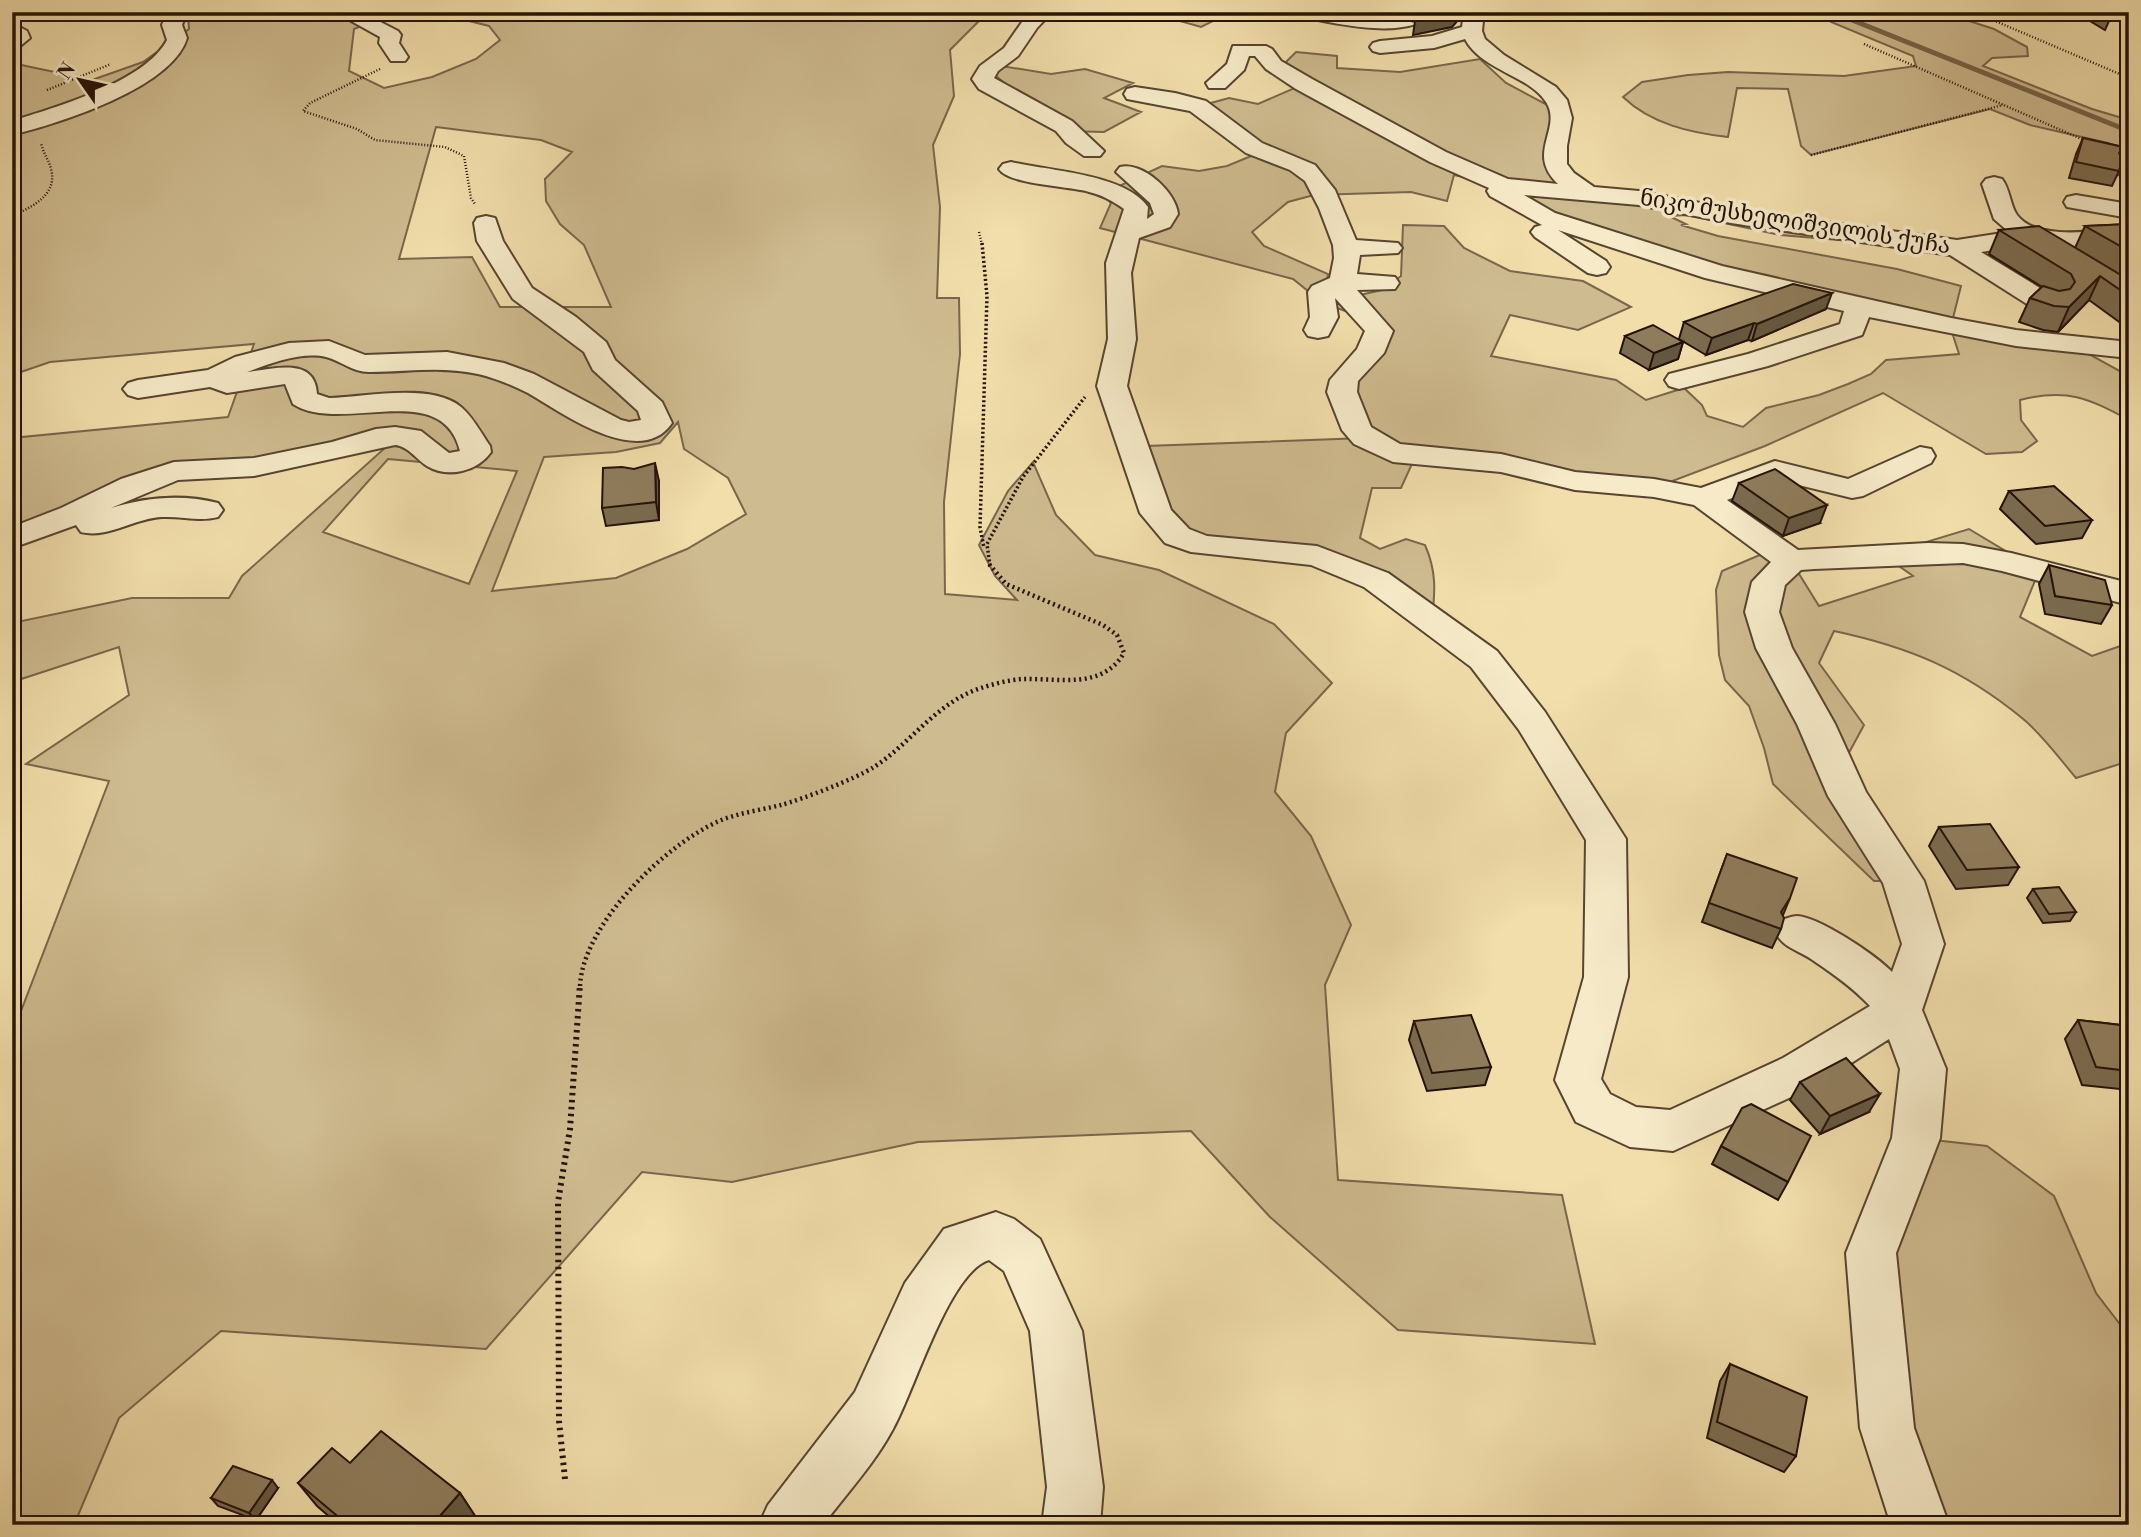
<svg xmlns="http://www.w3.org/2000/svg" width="2141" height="1537" font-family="'Libre Bodoni','Noto Serif Georgian',serif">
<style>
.green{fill:#cebb8f;stroke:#79664b;stroke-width:2;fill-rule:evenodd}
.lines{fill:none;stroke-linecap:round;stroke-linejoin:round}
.stream{stroke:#756348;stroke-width:5}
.minor-casing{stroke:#574530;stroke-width:4}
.path-far3{stroke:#241207;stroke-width:2.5;stroke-dasharray:1 2;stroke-linecap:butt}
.path-far2{stroke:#241207;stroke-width:3.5;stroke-dasharray:2 2.5;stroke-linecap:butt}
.path-far1{stroke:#241207;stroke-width:4.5;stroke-dasharray:2 3.5;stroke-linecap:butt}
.path{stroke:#241207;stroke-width:6;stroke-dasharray:2.5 4.5;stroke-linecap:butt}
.minor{fill:#f6eac8;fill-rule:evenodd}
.wall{fill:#7b6b4f;stroke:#241207;stroke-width:2}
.shaded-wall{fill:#645740;stroke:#241207;stroke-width:2}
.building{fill:#8f7c5c;stroke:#241207;stroke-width:2}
.labels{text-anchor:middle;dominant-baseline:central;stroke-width:7;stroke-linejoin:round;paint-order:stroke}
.far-street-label{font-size:23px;fill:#241207;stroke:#f6eac8}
</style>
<rect width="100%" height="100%" fill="#f1deab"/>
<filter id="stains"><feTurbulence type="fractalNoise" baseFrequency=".00286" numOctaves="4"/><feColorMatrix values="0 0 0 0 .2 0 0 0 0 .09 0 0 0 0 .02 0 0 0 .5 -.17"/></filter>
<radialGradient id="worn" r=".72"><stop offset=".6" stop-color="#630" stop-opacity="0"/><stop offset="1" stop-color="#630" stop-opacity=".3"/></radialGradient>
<!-- green -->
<path class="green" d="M184 12H396L354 29 349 71 384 88 432 77 476 59 500 40 489 26 433 12H988L950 50 954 96 933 145 940 207 937 298H959L960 354 944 502 945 594 1017 600 995 576 979 545 1008 491 1033 462 1056 515 1095 555 1159 570 1274 624 1332 683 1286 733 1275 792 1311 836 1351 925 1325 985 1338 1180 1562 1195 1595 1344 1398 1330 1270 1217 1191 1131 918 1142 732 1182 642 1172 486 1349 221 1331 119 1418 74 1525H12V1012L21 1011 109 781 26 764 129 695 119 647 12 682V623L132 598H229L242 576 385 448 182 473 12 534V438L228 417 254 344 50 362 12 375V141L15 138 12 134V63L92 80 143 62 189 29 188 15ZM436 127 541 140 572 152 545 179 546 201 560 224 584 245 611 307H500L472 257 399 259ZM678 422 684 449 728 478 746 514 687 549 616 578 492 591 544 457 616 452 660 443ZM388 459 517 471 469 584 323 532Z
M1148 12H1231L1201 27Z
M1821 12H1971L1963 19 1994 29 2027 47 2028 56 1992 58 1983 66 2092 109 2129 120V154L2108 143 2030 125 1990 109 1811 155 1801 146 1788 89 1737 88 1728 137C1691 133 1651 124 1623 97L1642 82 1688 75 1728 72 1844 76 1916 66 1913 56 1831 22Z
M1296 52 1337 56V68L1400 72 1480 59 1506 83 1557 110 1550 156 1586 192 1898 245 1780 235 1687 215 1669 216 1686 224 1681 225 1718 236 1897 269 1961 286 1951 326 2067 342 2129 376V420C2088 398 2067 388 2020 400L2021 420 2037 441 2022 452 1986 454 1883 393 1765 446 1654 488 1416 455 1401 488H1372L1360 538 1380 549 1406 539 1425 545C1437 572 1435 592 1432 621L1317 556 1177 536 1146 446 1364 438 1349 381 1369 356 1365 318 1323 303 1293 279 1100 228 1111 203 1102 194 1162 166 1199 171 1227 166 1261 152 1196 107 1229 98 1258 104 1304 84 1283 65ZM1454 175 1503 186 1577 229 1950 326 1959 354 1886 360 1871 374 1848 384 1819 395 1766 408 1743 427 1707 416 1702 405 1684 388 1646 400 1616 380 1491 356 1510 315 1578 330 1631 307 1583 281 1510 271 1464 248 1444 226 1403 225 1401 276 1382 290 1324 303 1328 274 1264 246 1252 232 1288 202 1314 195 1411 192 1447 201Z
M989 64 1051 74 1085 69 1133 83 1104 98 1141 112 1104 132 1063 131 991 72Z
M1969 529 2039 571 2020 617 2092 656 2129 643V761L2076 778C2059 758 2042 734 2022 718 1962 669 1909 647 1834 631L1819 663 1864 725 1838 773 1903 881H1874L1773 784 1764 748 1749 706 1725 680 1719 655 1716 590 1722 571 1774 549 1791 561 1819 606 1913 576 1883 555Z
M1916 1138 1987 1146 2054 1196 2096 1293 2129 1336V1525H1920L1871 1253Z"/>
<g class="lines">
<!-- stream -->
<path class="stream" d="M1844 12 1852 20 2129 131"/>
<defs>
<path id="minor" d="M161 12H182L185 17 182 25 187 38C172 88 60 123 12 135V121C56 107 145 82 167 40L162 25 165 17Z
M335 12H361L398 31 401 35 399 43 408 57 405 61H391L379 43 380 37Z
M1029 12H1052L1037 28 1018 56 998 71 994 78 1072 121 1104 151 1100 156H1084L1066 143 1056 131 979 89 972 79 980 66 1004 48Z
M1298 12H1339L1380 17 1406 12H1434C1410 41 1339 24 1308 18Z
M1464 12H1484L1482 31 1485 39 1504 55 1556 87 1567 100 1572 118 1567 146V164L1574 173 1594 187 1639 191 1731 209 1957 240 2009 232 1994 219 1982 184 1986 179 1994 177 2002 179C2010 189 2010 205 2017 215 2037 242 2099 230 2129 228V244L2056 247 2053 250 2044 253 2020 246 1981 252 2058 299 2061 305 2058 311 2048 313 2038 311 1950 255 1731 223 1639 205 1524 195 1555 213 1722 266 1951 318 2016 330 2129 342V358L2016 346 1869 317 1862 335 1768 366 1679 389 1669 386 1665 380 1669 374 1748 354 1840 324 1844 311 1705 278 1558 230 1606 261 1610 267 1606 273 1597 275 1588 273 1535 237 1531 232 1535 227 1542 225 1490 196 1487 191 1489 188 1430 162 1296 89 1266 69 1255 56H1249L1244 70 1225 88H1209L1206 83 1227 64 1233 46H1266L1272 49 1281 61 1312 79 1446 152 1508 179 1558 184C1525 153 1563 129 1546 102 1529 75 1482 71 1465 39L1434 48 1380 53 1373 51 1370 47 1373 43 1380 41 1432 36 1462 27Z
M12 23 27 31 30 38 19 47 12 49Z
M1135 87 1175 93 1206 101 1262 143 1315 165 1335 190 1356 240 1398 243 1402 248 1398 253 1360 255 1357 274 1395 277 1399 283 1395 289 1357 290 1393 331 1384 353 1358 381 1357 392 1371 427 1400 444 1501 454 1575 472 1654 479 1701 488 1775 461 1848 479 1920 447 1931 449 1935 456 1931 463 1863 496 1852 498 1778 480 1727 500 1798 550 1928 543 1963 544 2011 553 2129 583V601L2121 603 2002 571 1963 563 1814 569 1801 570 1785 585 1779 612 1792 648 1835 724 1866 792 1924 881 1944 944 1922 1010 1946 1069 1940 1138 1896 1253 1914 1428 1949 1525H1891L1860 1428 1846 1253 1892 1138 1900 1069 1889 1039 1815 1086 1673 1151 1630 1147 1576 1122 1555 1080 1584 977 1586 840 1519 730 1471 667 1364 587 1311 565 1191 552 1165 543 1140 513 1097 386 1108 339 1106 263 1124 209C1113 201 1102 195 1089 192 1069 186 1010 185 999 169L1003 164 1011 162C1049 171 1125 174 1148 207L1147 219 1154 214 1150 203 1116 172 1120 167C1142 161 1176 192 1178 214L1170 227 1139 238 1131 273 1136 339 1127 386 1171 510 1189 529 1207 536 1317 546 1388 573 1497 651 1545 712 1626 839 1628 977 1601 1079 1610 1094 1636 1107 1670 1110 1783 1058 1870 1006C1853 988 1835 975 1814 961 1799 950 1784 949 1775 932L1781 920C1786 919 1792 916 1797 916 1819 917 1876 955 1892 972L1902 944 1883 883 1828 796 1797 724 1756 648 1745 612 1752 582 1771 562 1694 505 1654 497 1575 490 1501 472 1393 462 1354 444 1342 430 1327 392 1330 380 1357 349 1365 331 1335 298 1338 317 1328 336 1318 338 1308 336 1304 330 1310 317 1308 292 1312 286 1330 278 1334 258 1333 245 1319 208 1305 181 1290 170 1246 153 1190 111 1127 99 1124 94 1127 89Z
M2126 162 2129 163V177L2118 174 2114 169 2118 164Z
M2076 195 2129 204V218L2067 207 2064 202 2067 197Z
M486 216 495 218 503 241 532 288 576 317 606 342 615 360 662 402 672 423C640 470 561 412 528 393 512 385 495 378 478 374 441 366 408 372 371 372 353 373 342 361 326 357 302 351 269 364 247 372 274 369 315 356 317 394L329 398C364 397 432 382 461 407 473 417 481 433 490 446L491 452C478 471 448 479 427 466 416 459 408 446 395 445L254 476 178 480 111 508C146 497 183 494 218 503L223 510 218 517C199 522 182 516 162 517 135 518 107 539 81 532L76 525 12 548V527L61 508 121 479 174 462 254 458 332 442 376 429 395 427 421 431 449 453 460 451C442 377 341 435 293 404L285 384 227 393 210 387 138 398 128 395 123 389 128 383 138 380 208 370 235 357 289 343 329 341 365 355 447 352 504 363 534 374 621 420 629 422 641 420 638 411 593 370 584 352 513 299 477 241 474 223 477 218Z
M996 1212 1014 1219 1040 1239 1082 1331 1103 1487 1100 1525H1042L1047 1487 1030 1331 1004 1271 989 1260C949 1272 914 1392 893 1429 875 1463 846 1494 823 1525H759L768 1505 855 1392 905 1283 944 1229Z"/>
</defs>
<!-- minor casing -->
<use href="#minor" class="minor-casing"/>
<!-- path-far3 -->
<path class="path-far3" d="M1988 18 2129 78
M1864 44 2086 141
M380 69 310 103 303 111 357 129 375 140 445 147 464 156 471 198 475 204
M47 90 111 64
M1811 155 2003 105
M12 216C32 207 58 195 51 169 49 160 43 153 41 143
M979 232 982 245"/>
<!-- path-far2 -->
<path class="path-far2" d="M982 243 987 296 980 527 984 548
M990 566 987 544 1023 477 1085 397"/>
<!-- path-far1 -->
<path class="path-far1" d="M580 986C583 924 665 845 719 821 738 813 761 810 781 805 803 799 855 779 874 767 911 743 937 702 981 688 993 684 1009 680 1022 679 1059 678 1102 690 1124 653L1117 635 1103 625 1006 584 989 564"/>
<!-- path -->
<path class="path" d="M565 1479 559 1421 558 1202 570 1129 580 984"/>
<!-- minor -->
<use href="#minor" class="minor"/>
</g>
<!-- wall -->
<path class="wall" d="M2075 12H2113L2105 30Z
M2083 138 2123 147 2119 155V171L2112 186 2069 178 2076 154Z
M2129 224V329L2089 300 2058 332 2043 330 2019 322 2030 298 2042 287 1989 254 1999 230 2075 248 2085 226Z
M1826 309 1752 341 1748 340 1706 355 1679 339 1684 322Z
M1625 336 1683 342 1678 359 1649 370 1620 353Z
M659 481V520L606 526 602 508Z
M1739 483 1820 523 1783 536 1732 501Z
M2009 491 2092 520 2082 538 2036 544 2000 509Z
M2049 565 2112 605 2101 624 2045 614 2039 584Z
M1939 827 2019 867 2008 885 1956 889 1929 846Z
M1727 854 1790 898 1783 915 1781 929 1772 948 1702 922Z
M2033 889 2076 912 2070 921 2043 923 2027 898Z
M2078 1020 2129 1026V1090L2082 1085 2065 1039Z
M1414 1021 1491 1067 1485 1085 1427 1091 1409 1040Z
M1800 1082 1869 1112 1820 1134 1790 1100Z
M1721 1146 1788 1182 1778 1200 1712 1164Z
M1730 1364 1796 1456 1784 1472 1707 1438 1720 1381Z
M350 1463 460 1493 475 1516 467 1525H339L317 1506 298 1483Z
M278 1488 256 1520 218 1506 211 1498Z"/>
<!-- shaded-wall -->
<path class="shaded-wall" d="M1455 12H1460L1459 19 1452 27 1413 35 1415 21Z
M2100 276 2089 300 2058 332 2069 307Z
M1832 293 1826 309 1752 341 1757 324Z
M1754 323 1748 340 1706 355 1712 338Z
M1683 342 1678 359 1649 370 1654 353Z
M655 463 659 481V520L656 502Z
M1827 505 1820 523 1783 536 1789 518Z
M1880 1094 1869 1112 1820 1134 1830 1116Z
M272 1480 278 1488 256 1520 249 1513Z
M460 1493 475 1516 467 1525H432Z"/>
<!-- building -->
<path class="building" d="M1425 12H1455L1415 21Z
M2083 138 2123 147 2119 153 2122 159 2119 171 2076 162Z
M2129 224V251L2085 226Z
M2039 226 2121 275 2129 277V296L2100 276 2069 307 2054 306 2030 298 2043 286 2059 291 2070 289 2075 282 2071 274 1999 230Z
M1793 284 1832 293 1757 324 1754 323 1712 338 1684 322Z
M1653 325 1683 342 1654 353 1625 336Z
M655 463 656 502 602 508 603 468 622 467 634 469Z
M1775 469 1827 505 1789 518 1739 483Z
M2054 486 2092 520 2045 526 2009 491Z
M2049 565 2105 580 2112 605 2055 596Z
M1990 824 2019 867 1967 870 1939 827Z
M1727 854 1797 878 1790 898 1781 912 1784 918 1781 929 1709 903Z
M2059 887 2076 912 2049 914 2033 889Z
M1471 1015 1491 1067 1432 1073 1414 1021Z
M2078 1020 2129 1026V1071L2096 1067Z
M1846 1058 1880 1094 1830 1116 1800 1082Z
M1751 1104 1811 1136 1788 1182 1721 1146 1742 1108Z
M1730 1364 1807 1397 1796 1456 1717 1422Z
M381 1431 460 1493 432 1525H348L298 1483 332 1448 350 1463Z
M233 1466 272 1480 249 1513 211 1498Z"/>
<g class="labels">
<!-- far-street labels -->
<g class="far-street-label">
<text transform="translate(1795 222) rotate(9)">ნიკო მუსხელიშვილის ქუჩა</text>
</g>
</g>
<!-- margin -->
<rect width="2141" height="1537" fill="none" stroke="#f1deab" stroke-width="42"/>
<rect x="14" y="14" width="2113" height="1509" fill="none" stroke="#241207" stroke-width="3.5"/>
<rect x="21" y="21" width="2099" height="1495" fill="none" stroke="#241207" stroke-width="2"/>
<!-- north arrow -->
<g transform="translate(80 80) rotate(304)" stroke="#f6eac8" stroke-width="5" paint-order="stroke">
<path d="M0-5L12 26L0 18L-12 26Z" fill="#241207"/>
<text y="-10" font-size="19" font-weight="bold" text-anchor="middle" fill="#241207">N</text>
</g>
<rect width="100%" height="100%" filter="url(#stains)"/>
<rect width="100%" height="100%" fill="url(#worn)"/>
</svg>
